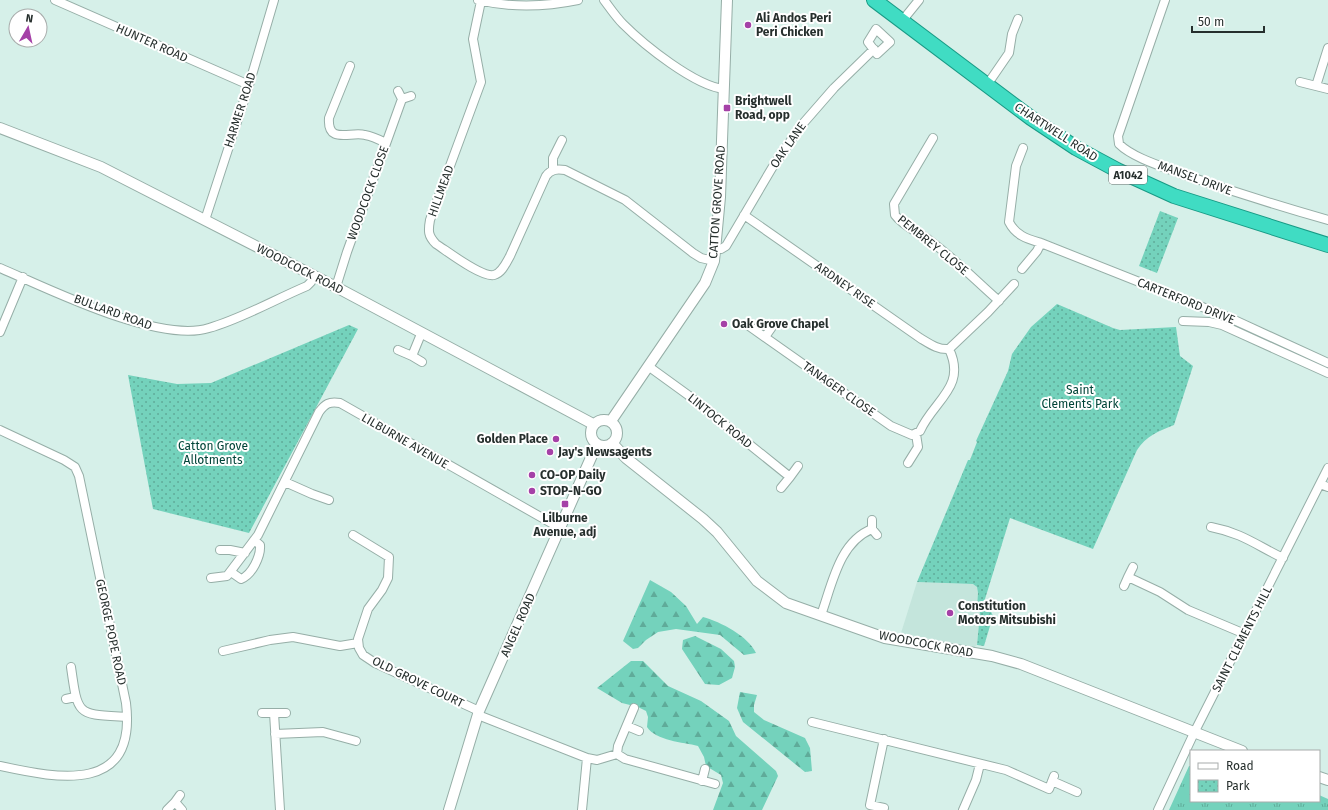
<svg xmlns="http://www.w3.org/2000/svg" width="1328" height="810" font-family="'Fira Sans',sans-serif">
<style>
.built{fill:#c4e5dc}
.grass{fill:url(#grass-tufts)}
.forest{fill:url(#forest-firs)}
.park{fill:url(#park-dots)}
.lines{fill:none;stroke-linecap:round;stroke-linejoin:round}
.minor-casing{stroke:#96aea7;stroke-width:10}
.tertiary-casing{stroke:#96aea7;stroke-width:12}
.trunk-casing{stroke:#189a85;stroke-width:16}
.minor{stroke:#fff;stroke-width:8}
.tertiary{stroke:#fff;stroke-width:10}
.trunk{stroke:#40dcc3;stroke-width:14}
.poi-dot{fill:#a541a7;stroke:#fff;stroke-width:1.5}
.labels{text-anchor:middle;dominant-baseline:central;stroke-width:4;stroke-linejoin:round;paint-order:stroke}
.shield{fill:#fff;stroke:#676d6c;stroke-width:1}
.shield-label{font-size:11px;font-weight:bold;fill:#262f2d}
.poi-label{font-size:12px;font-weight:bold;fill:#262f2d;stroke:#fff;text-anchor:start}
.street-label{font-size:12px;fill:#262f2d;stroke:#fff}
.park-label{font-size:12px;fill:#014438;stroke:#fff}
</style>
<defs>
<pattern id="grass-tufts" width="24" height="20" patternUnits="userSpaceOnUse"><rect width="24" height="20" fill="#74d2bc"/><path d="M3 7l-1-3M5 7V3M7 7l1-3M15 17l-1-3M17 17v-4M19 17l1-3" fill="none" stroke="#5fab99"/></pattern>
<pattern id="forest-firs" width="22" height="20" patternUnits="userSpaceOnUse"><rect width="22" height="20" fill="#74d2bc"/><path d="M5 1l3.5 6h-7zM16 11l3.5 6h-7z" fill="#5fab99"/></pattern>
<pattern id="park-dots" width="8" height="8" patternUnits="userSpaceOnUse"><rect width="8" height="8" fill="#74d2bc"/><path d="M2 2h.1M6 6h.1" fill="none" stroke="#5fab99" stroke-width="1.8" stroke-linecap="round"/></pattern>
</defs>
<rect width="100%" height="100%" fill="#d6f0e9"/>
<!-- built -->
<path class="built" d="M917 582 973 584 977 587 978 593 977 606 980 613 977 645 973 648 901 633Z"/>
<!-- grass -->
<path class="grass" d="M1189 766H1191V801H1319V795L1328 799V810H1169Z"/>
<!-- forest -->
<path class="forest" d="M650 580 671 592 686 606 697 624 703 617C721 622 748 636 756 653L744 655 720 635 676 629 658 632 646 640 638 648 633 649 623 641Z
M695 636 721 649 734 661 735 667 732 678 719 685 705 684 682 649 683 640Z
M631 661H643L668 686 701 701 729 721 736 736 776 771 778 776 762 810H713L723 783 721 775 706 766 704 757 698 746C683 742 656 741 647 727L648 717 646 711 638 707 622 703 597 688Z
M740 692 757 695 754 705V712L764 720 805 738 810 748 812 771 805 772 743 722 737 708Z"/>
<!-- park -->
<path class="park" d="M1160 211 1178 218 1157 273 1139 266Z
M1057 304 1113 328 1120 330 1176 327 1180 356 1193 366 1174 425C1159 431 1146 436 1137 450L1093 549 1010 518 985 599 993 616 984 646 977 645 980 613 977 606 978 593 977 587 973 584 917 582 968 460H970L977 442 976 441 1008 371 1012 354 1031 327Z
M349 325 358 329 249 533 153 509 128 375 177 384 211 383Z"/>
<g class="lines">
<defs>
<path id="minor" d="M55 0 249 85
M478 0C512 8 544 7 578 0
M604 0C610 8 616 17 623 24 644 45 695 86 724 89
M1165 0 1118 136 1119 144C1133 158 1164 167 1182 174 1231 191 1279 206 1328 220
M481 1 473 39 481 82 430 220C428 231 428 236 436 244 447 251 482 278 494 275 502 273 506 263 510 256L546 176C551 169 557 169 565 170L625 200 693 253 701 258 714 261
M902 21 919 0
M876 29 890 42 877 54 868 42Z
M1328 48 1316 86 1328 89
M350 66 329 118C327 145 351 131 365 135 372 136 380 140 386 143
M1300 82 1316 86
M987 85 1009 53 1012 34 1018 19
M402 99 411 96
M933 138 894 204 895 215C903 226 918 232 929 240 954 258 976 281 999 301
M1023 148 1016 166 1009 222C1016 236 1028 239 1041 243
M553 170V158L562 140
M744 215 920 338C930 344 938 350 949 349
M205 220 249 85 274 0
M716 249H721L726 246 772 168 800 127 834 88 874 49
M0 268C49 289 159 344 209 328 241 319 276 299 307 286L311 282 314 276
M1022 269 1037 251 1041 243 1230 318 1328 363
M336 287 347 252 402 99 398 91
M1183 321 1209 322 1222 325 1328 373
M749 326 891 426 912 435 920 431C934 400 967 387 949 349
M0 332 23 277
M421 334 412 356 422 362
M765 337 772 327
M949 349 988 312 1014 284
M398 350 412 356
M648 366 688 395 790 477 798 466
M0 430 64 460 75 467 79 476 126 703C137 794 60 779 0 766
M908 463 918 447 916 434
M285 482 312 494 329 500
M1320 484 1328 487
M781 488 790 477
M1211 527C1242 533 1256 545 1283 558
M872 529 877 535
M353 535 389 557 388 578 382 590 368 609 358 639 359 648 363 655 375 663 479 711
M220 550H230L245 553
M1133 567 1128 577 1160 592 1188 610 1245 634
M231 572 241 579C252 575 261 556 260 545L254 540
M211 578 227 576 258 535 319 412C325 404 329 401 340 403L560 528
M1124 586 1128 577
M821 615C832 585 839 542 872 529V520
M223 651 270 640 293 637 340 646 358 643
M71 667C78 717 77 714 127 717
M66 699 75 697
M634 708 618 746 617 754 625 759 715 784
M262 713H274L280 810
M274 713H286
M478 715 587 758 597 760 617 754
M812 722 1006 770 1049 789 1054 776
M627 726 639 731
M275 734 323 732 356 741
M884 739 870 805 884 808
M702 781 705 769
M1052 781 1077 792
M180 795 175 802 182 810
M167 810 175 802
M582 810 587 758
M963 810 976 780 980 764
M1158 810 1194 733 1328 468"/>
<path id="tertiary" d="M0 128 101 167 336 287 593 424
M591 433a13 13 0 1 1 26 0a13 13 0 1 1-26 0Z
M611 421 705 283 714 261 720 197 727 0
M612 443 626 458 703 519 717 532 757 581 786 603 885 638 992 656 1021 664 1242 751
M1319 777 1328 780
M449 810 479 711 597 444"/>
<path id="trunk" d="M874 0 1031 118 1076 148 1117 170 1174 196 1328 245"/>
</defs>
<!-- minor casing -->
<use href="#minor" class="minor-casing"/>
<!-- tertiary casing -->
<use href="#tertiary" class="tertiary-casing"/>
<!-- trunk casing -->
<use href="#trunk" class="trunk-casing"/>
<!-- minor -->
<use href="#minor" class="minor"/>
<!-- tertiary -->
<use href="#tertiary" class="tertiary"/>
<!-- trunk -->
<use href="#trunk" class="trunk"/>
</g>
<!-- markers -->
<g class="poi-dot">
<circle cx="748" cy="25" r="4"/>
<rect x="723" y="104" width="8" height="8" rx="2"/>
<circle cx="724" cy="324" r="4"/>
<circle cx="556" cy="439" r="4"/>
<circle cx="550" cy="452" r="4"/>
<circle cx="532" cy="475" r="4"/>
<circle cx="532" cy="491" r="4"/>
<rect x="561" y="500" width="8" height="8" rx="2"/>
<circle cx="950" cy="613" r="4"/>
</g>
<g class="labels">
<!-- shield labels -->
<rect class="shield" x="1109" y="166" width="38" height="18" rx="3"/>
<g class="shield-label">
<text x="1128" y="175">A1042</text>
</g>
<!-- poi labels -->
<g class="poi-label">
<text x="756" y="18">Ali Andos Peri<tspan x="756" dy="14">Peri Chicken</tspan></text>
<text x="735" y="101">Brightwell<tspan x="735" dy="14">Road, opp</tspan></text>
<text x="732" y="324">Oak Grove Chapel</text>
<text x="548" y="439" text-anchor="end">Golden Place</text>
<text x="558" y="452">Jay's Newsagents</text>
<text x="540" y="475">CO-OP Daily</text>
<text x="540" y="491">STOP-N-GO</text>
<text x="565" y="518" text-anchor="middle">Lilburne<tspan x="565" dy="14">Avenue, adj</tspan></text>
<text x="958" y="606">Constitution<tspan x="958" dy="14">Motors Mitsubishi</tspan></text>
</g>
<!-- street labels -->
<g class="street-label">
<text transform="translate(152 43) rotate(24)">HUNTER ROAD</text>
<text transform="translate(240 110) rotate(-72)">HARMER ROAD</text>
<text transform="translate(1056 132) rotate(33)">CHARTWELL ROAD</text>
<text transform="translate(788 145) rotate(-55)">OAK LANE</text>
<text transform="translate(1195 178) rotate(20)">MANSEL DRIVE</text>
<text transform="translate(441 191) rotate(-70)">HILLMEAD</text>
<text transform="translate(368 193) rotate(-70)">WOODCOCK CLOSE</text>
<text transform="translate(717 202) rotate(-86)">CATTON GROVE ROAD</text>
<text transform="translate(933 245) rotate(39)">PEMBREY CLOSE</text>
<text transform="translate(300 269) rotate(27)">WOODCOCK ROAD</text>
<text transform="translate(845 285) rotate(35)">ARDNEY RISE</text>
<text transform="translate(1186 301) rotate(22)">CARTERFORD DRIVE</text>
<text transform="translate(113 312) rotate(20)">BULLARD ROAD</text>
<text transform="translate(839 389) rotate(35)">TANAGER CLOSE</text>
<text transform="translate(720 421) rotate(39)">LINTOCK ROAD</text>
<text transform="translate(405 441) rotate(30)">LILBURNE AVENUE</text>
<text transform="translate(518 625) rotate(-66)">ANGEL ROAD</text>
<text transform="translate(111 632) rotate(78)">GEORGE POPE ROAD</text>
<text transform="translate(1242 639) rotate(-63)">SAINT CLEMENTS HILL</text>
<text transform="translate(926 644) rotate(11)">WOODCOCK ROAD</text>
<text transform="translate(418 682) rotate(26)">OLD GROVE COURT</text>
</g>
<!-- park labels -->
<g class="park-label">
<text x="1080" y="390">Saint<tspan x="1080" dy="14">Clements Park</tspan></text>
<text x="213" y="446">Catton Grove<tspan x="213" dy="14">Allotments</tspan></text>
</g>
</g>
<!-- legend -->
<rect x="1190" y="750" width="130" height="52" fill="#ffffff" stroke="#a8acab"/>
<rect x="1198" y="763" width="20" height="6" fill="#ffffff" stroke="#a8acab"/>
<text x="1226" y="770" font-size="12" fill="#262f2d">Road</text>
<rect x="1198" y="780" width="20" height="12" fill="url(#park-dots)" stroke="#a8acab"/>
<text x="1226" y="790" font-size="12" fill="#262f2d">Park</text>
<!-- north arrow -->
<g transform="translate(28 28) rotate(9)"><circle r="19" fill="#ffffff" stroke="#a8acab"/>
<path d="M0-3L7 15L0 10L-7 15Z" fill="#a541a7"/>
<text y="-6" font-size="11" font-weight="bold" text-anchor="middle" fill="#262f2d">N</text>
</g>
<!-- scale -->
<path d="M1192 26v6h72v-6" fill="none" stroke="#262f2d" stroke-width="2"/>
<text x="1198" y="26" font-size="12" fill="#262f2d" stroke="#ffffff" stroke-width="3" paint-order="stroke">50 m</text>
</svg>
